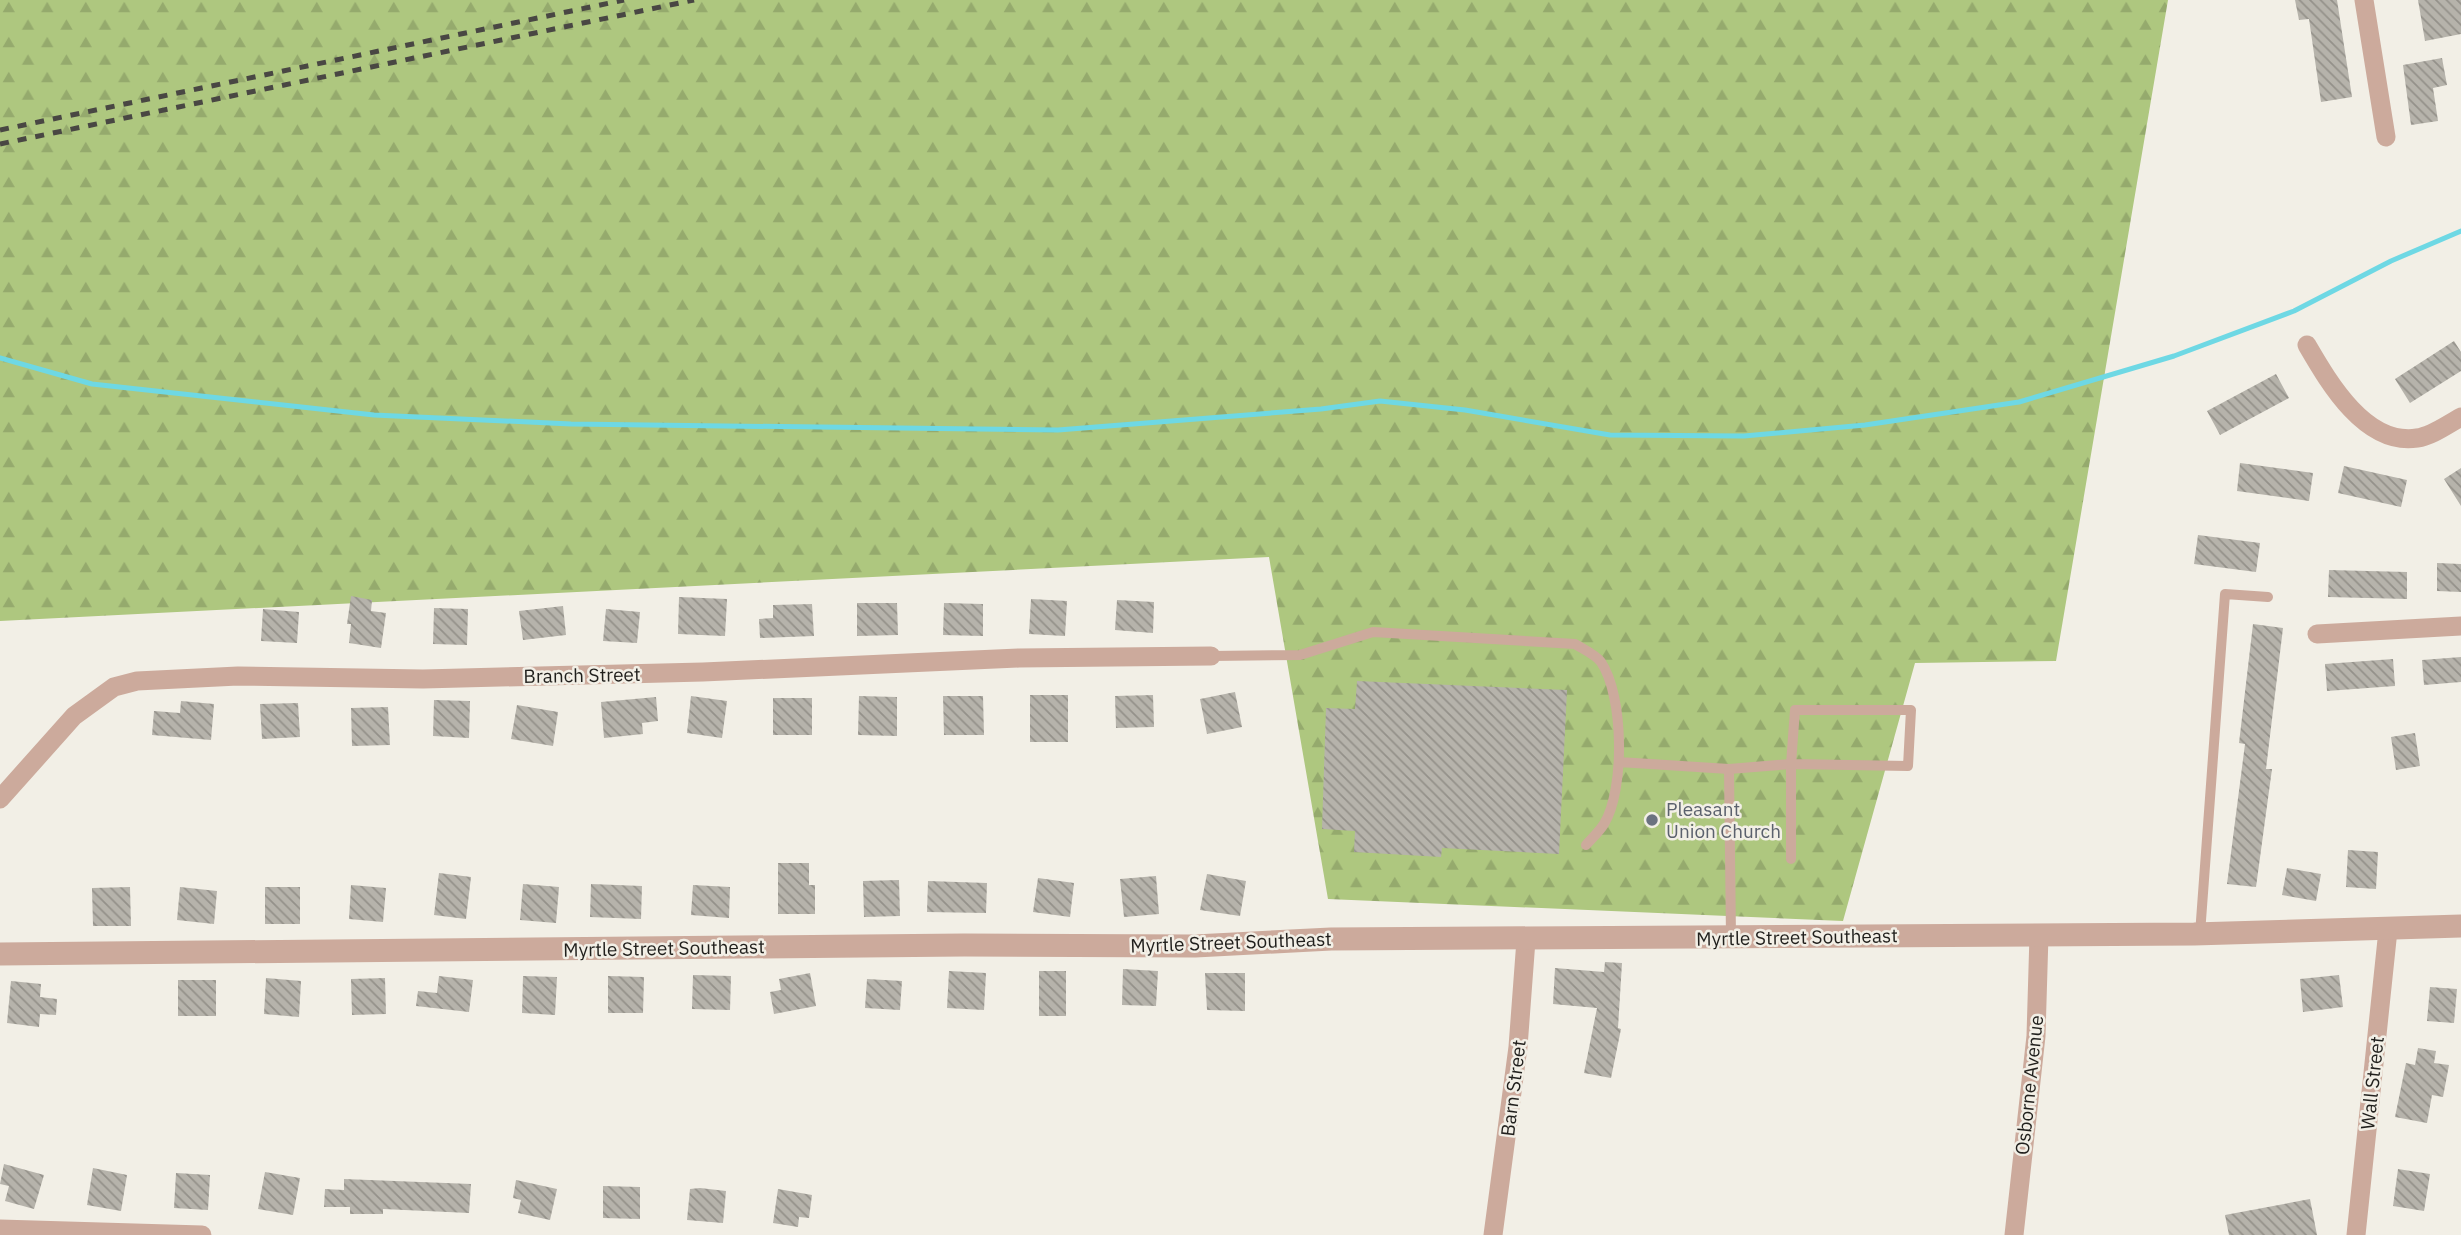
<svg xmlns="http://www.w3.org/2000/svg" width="2461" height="1235" font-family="'IBM Plex Sans',sans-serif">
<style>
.forest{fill:url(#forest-firs)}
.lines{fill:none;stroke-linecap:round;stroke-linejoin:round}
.stream{stroke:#6ed8e4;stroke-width:5}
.building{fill:url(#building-back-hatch)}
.service{stroke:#ccaa9c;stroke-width:10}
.minor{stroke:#ccaa9c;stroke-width:19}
.tertiary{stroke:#ccaa9c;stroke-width:23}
.rail{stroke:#494743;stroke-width:5;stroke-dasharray:9 9;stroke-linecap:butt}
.worship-dot{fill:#6b7280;stroke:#f2efe6;stroke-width:2.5}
.labels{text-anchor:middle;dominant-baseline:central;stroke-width:5;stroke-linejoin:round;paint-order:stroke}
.street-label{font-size:19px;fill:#201f1c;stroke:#f2efe6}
.worship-label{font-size:19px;fill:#5b616d;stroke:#f2efe6;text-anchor:start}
</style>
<defs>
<pattern id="forest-firs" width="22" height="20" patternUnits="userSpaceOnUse" patternTransform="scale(1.75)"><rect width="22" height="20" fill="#aec77f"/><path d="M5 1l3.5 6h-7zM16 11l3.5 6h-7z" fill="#95aa6d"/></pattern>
<pattern id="building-back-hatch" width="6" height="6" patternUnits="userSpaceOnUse" patternTransform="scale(1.75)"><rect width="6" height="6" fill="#b6b3ab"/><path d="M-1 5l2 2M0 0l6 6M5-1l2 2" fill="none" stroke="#94918a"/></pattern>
</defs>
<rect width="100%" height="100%" fill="#f2efe6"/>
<!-- forest -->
<path class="forest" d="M0 0H2168L2056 661 1915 663 1843 921 1328 899 1269 557 0 621Z"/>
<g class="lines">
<!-- stream -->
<path class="stream" d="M0 358 92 384 374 415 571 424 1058 430 1321 409 1380 401 1465 410 1610 435 1744 436 1865 425 2019 402 2174 356 2294 311 2391 261 2461 231"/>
</g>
<!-- building -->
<path class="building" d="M2295 0H2337L2352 97 2321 102 2309 19 2299 20Z
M2418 0H2461V34L2425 41Z
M2442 58 2447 85 2433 88 2438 121 2411 125 2403 65Z
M2454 341 2461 352V371L2410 403 2395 379Z
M2276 374 2289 398 2220 435 2207 411Z
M2240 463 2313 473 2309 501 2237 491Z
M2344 466 2407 480 2401 507 2338 493Z
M2461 468V506L2444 479Z
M2198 535 2260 543 2256 572 2194 564Z
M2437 563 2461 564V592L2437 591Z
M2329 570 2407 572V599L2328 597Z
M351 596 372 600 371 611 386 613 381 648 349 643 351 624H347Z
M679 597 727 599 725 636 678 634Z
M1031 599 1067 601 1065 636 1029 634Z
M1117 600 1154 602 1153 633 1115 630Z
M857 603H897L898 635 857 636Z
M944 603 983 604V636L943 635Z
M812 604 814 636 760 638 759 619 773 618V605Z
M563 606 566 635 523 640 519 611Z
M434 608 468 609 467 645 433 644Z
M263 609 299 612 297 643 261 641Z
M606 609 640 612 637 643 603 641Z
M2253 624 2283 628 2266 769H2272L2256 887 2227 884 2245 744 2239 743Z
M2461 657V682L2424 685 2422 660Z
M2393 659 2395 686 2327 691 2325 664Z
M1357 681 1567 690 1559 854 1442 848 1441 857 1354 852 1355 831 1322 829 1326 708 1355 709Z
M1235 692 1242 727 1207 734 1200 699Z
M1030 695H1068V742H1030Z
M1153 695 1154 727 1116 728 1115 696Z
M691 696 727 701 722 738 687 733Z
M859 696 897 697V736L858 735Z
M943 696H983L984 735H944Z
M656 697 658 721 642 723 643 734 604 738 601 702Z
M773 698H812V735H773Z
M434 700 470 701 469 738 433 736Z
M181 701 214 704 211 740 152 735 154 711 180 713Z
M298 703 300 737 262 739 260 704Z
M517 705 558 712 553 746 511 739Z
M388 707 390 745 352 746 351 708Z
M2415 733 2420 766 2396 770 2391 737Z
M2348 850 2378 852 2376 889 2346 887Z
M778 863H809V885H815V914H778Z
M2287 868 2321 874 2316 901 2282 895Z
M439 873 471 877 466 919 434 915Z
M1207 874 1246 881 1240 916 1200 910Z
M1156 876 1159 914 1124 917 1120 879Z
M1038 878 1074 883 1070 917 1033 912Z
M899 880 900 916 864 917 863 881Z
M928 881 987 883 986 913 927 912Z
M523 884 559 887 556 923 520 920Z
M591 884 642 886 641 919 590 917Z
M351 885 386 888 383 922 349 919Z
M693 885 730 887 729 918 691 915Z
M130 887 131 926H93L92 888Z
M180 887 217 891 214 924 177 920Z
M265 887H300V924H265Z
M1605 962 1622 963 1618 1028 1621 1029 1611 1078 1584 1073 1597 1008 1553 1004 1555 968 1604 972Z
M1123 969 1158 971 1156 1006 1122 1005Z
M949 971 986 973 984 1010 947 1008Z
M1039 971H1066V1016H1039Z
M810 973 816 1006 774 1014 770 992 781 990 779 979Z
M1205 973H1245V1011L1207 1010Z
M693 975 731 976 730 1010 692 1009Z
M2339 975 2343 1007 2303 1012 2300 979Z
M439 976 473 980 469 1012 416 1006 418 991 437 993Z
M523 976 557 977 555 1015 522 1013Z
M608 976 644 977 643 1013H608Z
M266 978 301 981 299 1017 264 1014Z
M385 978 386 1014 352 1015 351 979Z
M867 979 902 981 900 1010 865 1008Z
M178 980H216V1016H178Z
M11 981 41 984 40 997 57 999 56 1015 40 1014 39 1027 7 1023Z
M2430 987 2457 989 2454 1023 2427 1021Z
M2418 1048 2436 1051 2434 1063 2449 1065 2443 1097 2432 1095 2427 1123 2395 1117 2406 1063 2415 1065Z
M4 1164 44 1175 34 1209 5 1201 9 1186 0 1184Z
M93 1168 127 1175 121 1211 87 1205Z
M2398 1169 2430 1174 2424 1211 2393 1206Z
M265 1172 300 1178 293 1215 258 1209Z
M176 1173 210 1175 208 1210 174 1208Z
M344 1179 471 1184 469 1213 383 1209V1214H350V1207H324L325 1189 344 1190Z
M516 1180 557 1189 550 1220 518 1213 521 1200 513 1198Z
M603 1186 640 1187V1219L603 1218Z
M700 1188 726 1191 723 1223 687 1220 690 1189Z
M778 1189 812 1195 809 1218 799 1217 798 1227 773 1223Z
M2310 1199 2317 1235H2229L2225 1215Z"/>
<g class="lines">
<!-- service -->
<path class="service" d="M1211 656 1300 655 1373 632 1575 644C1583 649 1596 655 1601 662 1624 696 1625 790 1604 824 1599 832 1592 838 1586 845
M1619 762 1729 769 1791 764 1908 766 1911 710H1795L1791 764V859
M1729 769 1731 937
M2200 934 2225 594 2268 597"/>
<!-- minor -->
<path class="minor" d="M2364 0 2386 137
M2307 345C2328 381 2365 446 2417 438 2432 436 2448 424 2461 417
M2317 634 2461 626
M0 799 74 716 114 687 137 681 238 676 423 679 703 672 1019 658 1211 656
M0 1229 202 1235
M1493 1235 1518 1047 1526 940
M2014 1235 2036 1036 2039 935
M2356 1235 2388 930"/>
<!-- tertiary -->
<path class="tertiary" d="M0 954 964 945 1195 946 1331 939 2194 934 2461 926"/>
<!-- rail -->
<path class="rail" d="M0 130 624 0
M0 144 694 0"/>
</g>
<!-- markers -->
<circle class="worship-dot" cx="1652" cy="820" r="7"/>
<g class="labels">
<!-- street labels -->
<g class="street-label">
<text transform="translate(582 675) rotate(-1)">Branch Street</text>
<text transform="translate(1797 937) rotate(-1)">Myrtle Street Southeast</text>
<text transform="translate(1231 942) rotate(-2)">Myrtle Street Southeast</text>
<text transform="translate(664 948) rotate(-1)">Myrtle Street Southeast</text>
<text transform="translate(2372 1083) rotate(-84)">Wall Street</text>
<text transform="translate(2029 1085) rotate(-84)">Osborne Avenue</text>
<text transform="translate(1513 1088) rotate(-83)">Barn Street</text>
</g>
<!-- worship labels -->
<g class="worship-label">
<text x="1666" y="809">Pleasant<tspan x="1666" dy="22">Union Church</tspan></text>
</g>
</g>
</svg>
